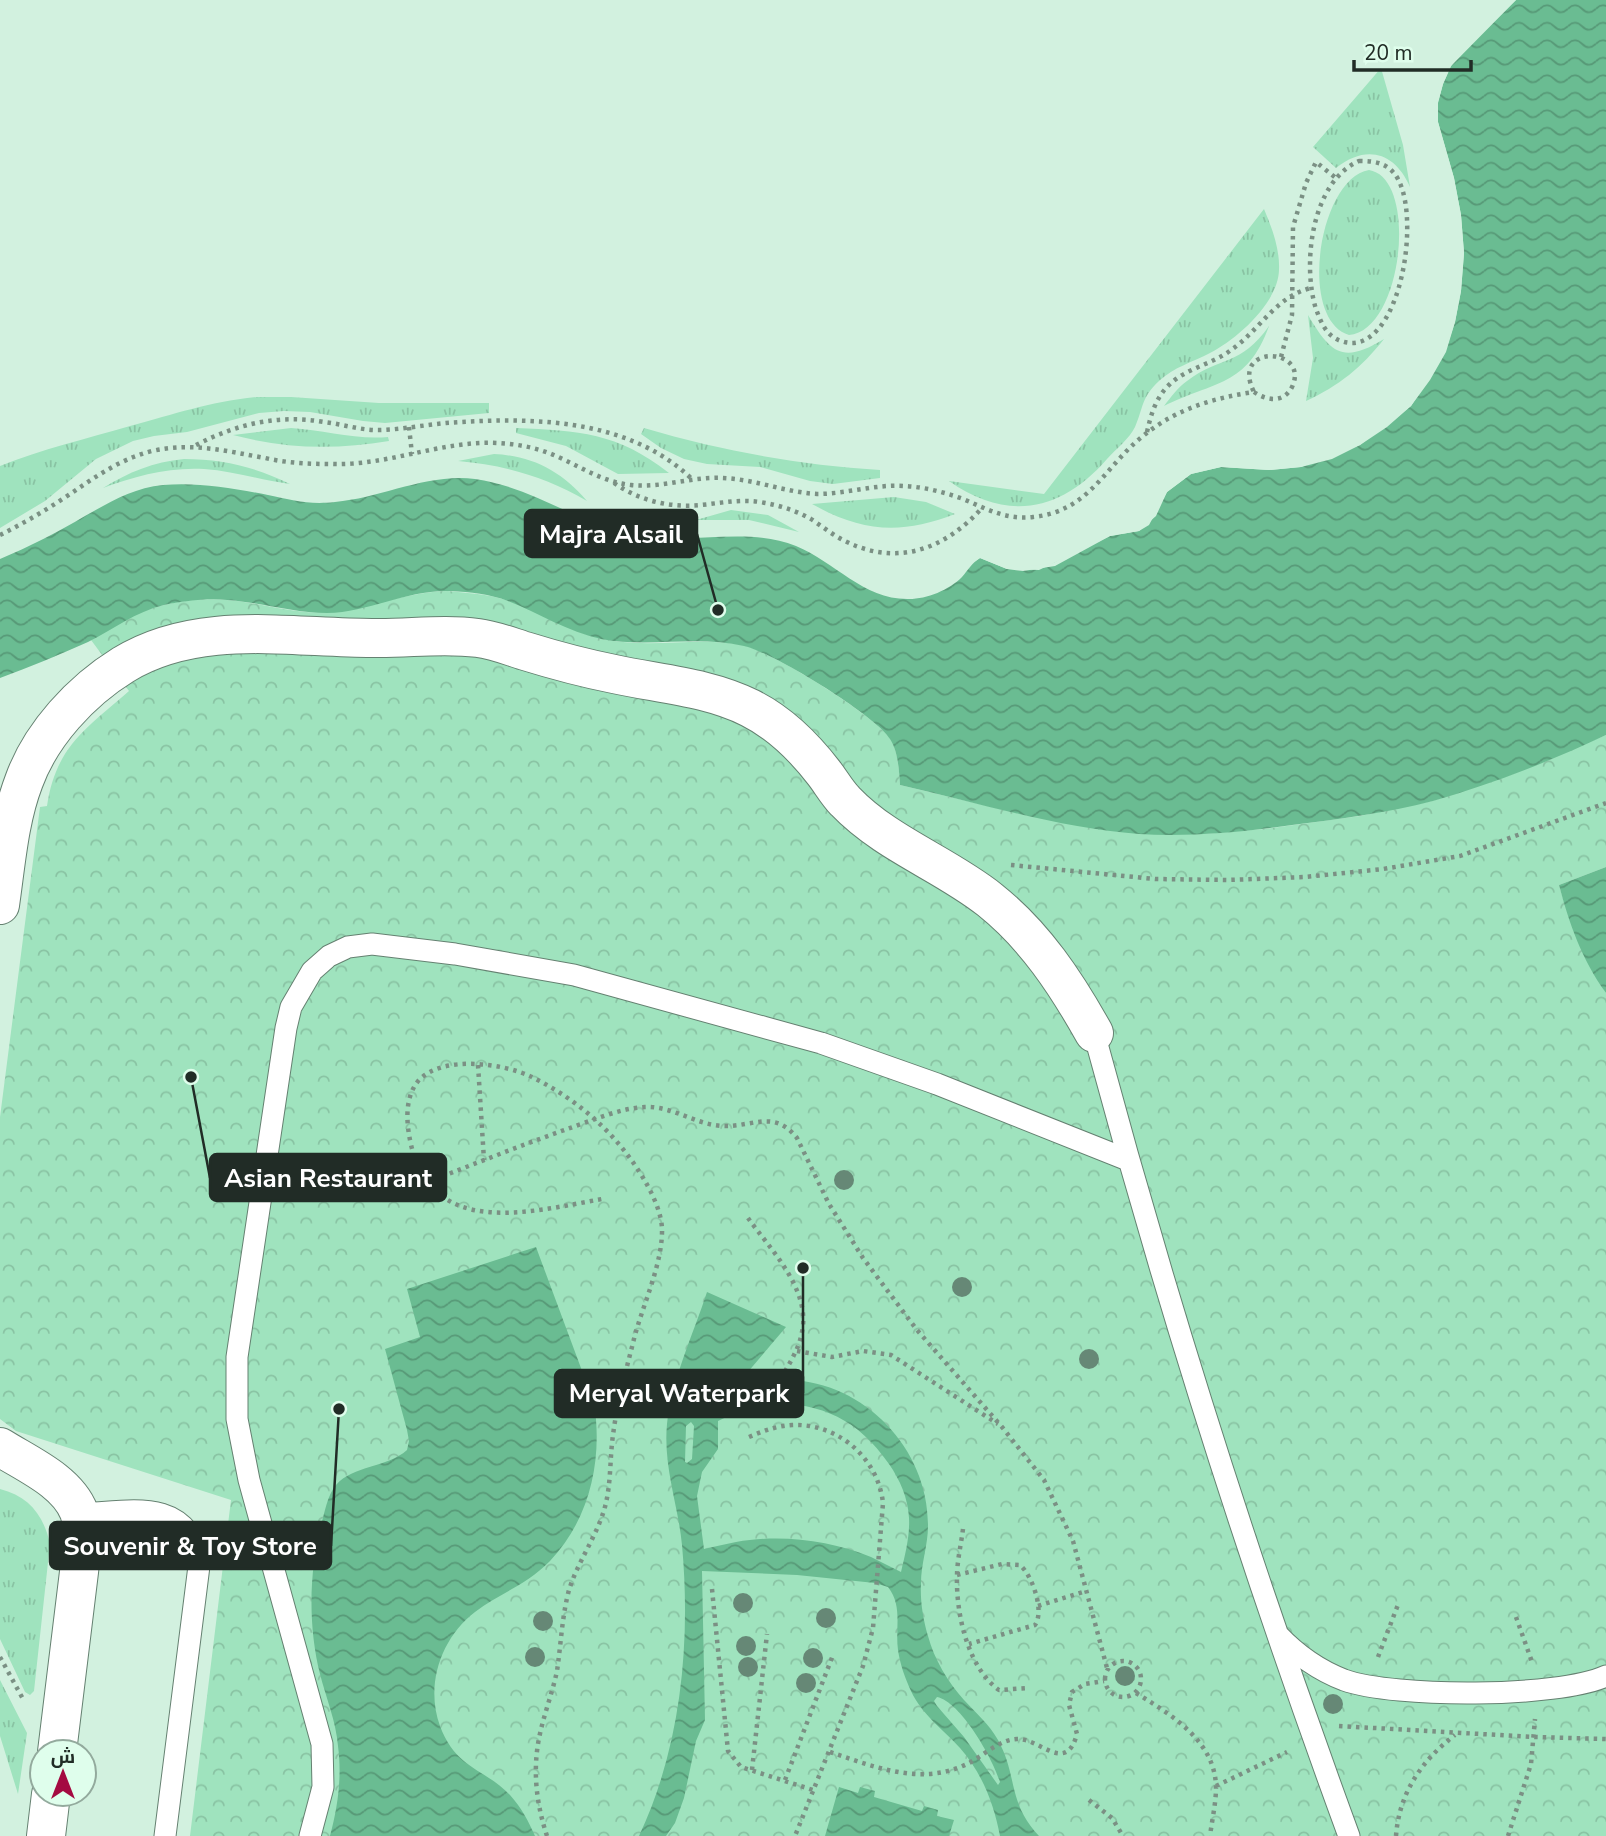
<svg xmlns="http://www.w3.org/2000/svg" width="1606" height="1836" font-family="'Nunito Sans',Cairo,sans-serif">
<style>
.grass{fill:url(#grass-tufts)}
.forest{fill:url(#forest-crowns)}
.water{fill:url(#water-waves);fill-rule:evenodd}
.pier{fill:#d2f1df}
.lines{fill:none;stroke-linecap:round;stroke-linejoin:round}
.service-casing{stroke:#658171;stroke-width:23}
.minor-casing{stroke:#658171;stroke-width:40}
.path{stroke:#7b9084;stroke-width:4.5;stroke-dasharray:3.5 5;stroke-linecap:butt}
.service{stroke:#fff;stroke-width:21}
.minor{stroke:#fff;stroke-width:38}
.tree{fill:#668876}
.leader{fill:none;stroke:#212c26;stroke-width:2.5}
.callout-dot{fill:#212c26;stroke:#dffeec;stroke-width:2.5}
.callout{fill:#212c26;stroke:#212c26;stroke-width:2.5}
.callout-label{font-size:26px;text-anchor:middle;font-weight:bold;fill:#fff}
</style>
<defs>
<pattern id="grass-tufts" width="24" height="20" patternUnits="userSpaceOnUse" patternTransform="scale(1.75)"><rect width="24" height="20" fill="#9fe3be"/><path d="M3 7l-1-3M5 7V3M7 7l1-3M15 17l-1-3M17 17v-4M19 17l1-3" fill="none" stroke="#89c3a3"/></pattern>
<pattern id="forest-crowns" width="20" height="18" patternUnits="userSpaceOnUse" patternTransform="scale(1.75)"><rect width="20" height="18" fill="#9fe3be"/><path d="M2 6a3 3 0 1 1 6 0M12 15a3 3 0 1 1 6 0" fill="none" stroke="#89c3a3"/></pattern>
<pattern id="water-waves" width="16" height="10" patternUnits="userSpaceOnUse" patternTransform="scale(1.75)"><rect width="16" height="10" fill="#6abc92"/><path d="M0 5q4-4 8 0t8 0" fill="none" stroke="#579977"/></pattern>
</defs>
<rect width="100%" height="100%" fill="#d2f1df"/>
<!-- grass -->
<path class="grass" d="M1381 68 1403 145 1410 187C1395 152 1366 144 1336 168L1313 147Z
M1369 170C1419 178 1403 331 1349 335 1297 319 1319 178 1369 170Z
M1264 209C1272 228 1280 249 1279 270 1278 303 1237 339 1210 353 1193 362 1174 367 1159 381 1141 398 1144 406 1135 427 1130 438 1116 449 1107 459 1061 512 1007 522 949 481L1044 494Z
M1308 315C1331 354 1343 364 1384 339 1362 367 1339 386 1306 401L1313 358Z
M1269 326C1247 387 1214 381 1164 406 1171 397 1178 387 1187 381 1220 356 1241 366 1269 326Z
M257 397H291L379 403H489V413L385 423 363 421 310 412 284 411 259 413 187 432 154 436 133 441 96 459 45 501 0 528V466C42 449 86 439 130 426 176 414 208 402 257 397Z
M291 428C324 430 356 440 388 437L389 441C335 450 286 449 233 435Z
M516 428C579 431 617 432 669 473L618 474 566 446 516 433Z
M644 428C722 451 799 465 880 470V478L833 484 810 481 760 467 707 464 684 459 661 448 641 434Z
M494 454C533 456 561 471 587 501 546 477 505 465 458 461Z
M184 459C223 459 255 467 290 484 261 480 233 471 204 469 169 467 135 476 103 488 129 472 153 462 184 459Z
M894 497 926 502 955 514C901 535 862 532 812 504Z
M731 510 768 515 799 532 749 520H696Z
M0 1489C29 1496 44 1516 50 1544L34 1691 30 1695 25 1692 0 1639Z
M0 1680 27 1733 18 1794 0 1736Z"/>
<!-- forest -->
<path class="forest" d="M448 591C468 593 487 594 506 600 538 610 566 630 599 638 646 650 696 636 743 645 771 651 874 715 890 738 898 751 899 770 900 785L1029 816 1204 834 1264 829 1360 816 1432 801 1513 774 1606 735V867L1559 885C1570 924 1584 958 1606 993V1836H190L231 1500 16 1431 0 1419V1117L40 807 47 806C56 746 86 729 129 691L91 640C103 633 115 624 127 618 156 604 194 597 226 600 260 602 294 615 327 612 368 609 406 592 448 591Z"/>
<!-- water -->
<path class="water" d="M1516 0H1606V735C1551 761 1492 784 1433 801 1387 813 1339 819 1292 825 1242 832 1189 837 1139 834 1058 828 979 803 900 785 899 770 898 751 890 739 875 715 772 652 744 646 697 635 648 648 601 639 568 632 539 613 508 601 490 594 470 592 451 591 408 589 370 612 327 613 293 613 260 602 227 600 207 598 184 601 164 605 135 612 114 629 88 642 59 655 30 667 0 678V559C29 547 58 532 85 516 110 502 133 488 163 485 197 482 233 488 268 495 293 500 308 505 335 502 382 498 427 473 475 479 534 487 581 526 639 536 690 545 747 526 796 546 835 562 864 600 909 599 927 599 949 590 962 577 968 570 972 563 980 558L1007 569 1039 570 1110 536 1139 531 1156 516 1167 492 1191 474 1221 467 1269 470 1301 467 1360 445 1411 406 1445 352 1455 322 1461 291 1464 253 1461 215 1454 178 1438 122V103L1443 84 1451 66 1464 51Z
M1606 867V993C1582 960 1569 923 1559 885Z
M536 1247 594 1403C603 1459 590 1519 550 1561 525 1586 500 1593 475 1612 441 1638 425 1685 440 1726 456 1769 484 1768 510 1795 521 1807 529 1822 535 1836H330C338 1806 342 1777 338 1746 336 1721 326 1698 320 1674 308 1626 309 1573 321 1525 325 1512 327 1496 336 1485 353 1465 387 1468 407 1450L409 1441 407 1430 385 1349 420 1337 407 1289Z
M707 1292 786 1327 747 1373 737 1390C754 1386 771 1380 789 1380 865 1382 929 1450 928 1526 928 1545 921 1564 921 1583 920 1601 923 1619 928 1636 934 1659 948 1682 964 1700 976 1713 989 1724 998 1740 1018 1776 1007 1802 1039 1836H1000C994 1804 982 1773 960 1748 943 1729 922 1715 911 1691 905 1678 900 1664 898 1650 895 1628 903 1606 888 1587L875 1583 797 1575 702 1571 705 1720 696 1741 684 1798 675 1823 666 1836H639C681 1747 691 1643 682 1545 678 1504 663 1466 667 1424 672 1379 693 1335 707 1292ZM765 1403C820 1402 857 1418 889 1464 900 1480 908 1498 909 1518 910 1536 905 1555 901 1572 891 1567 881 1562 871 1557 830 1540 780 1534 736 1542 725 1544 714 1547 704 1549L697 1496 702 1472 718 1449V1421L741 1410ZM691 1422 694 1426 692 1459 687 1463 685 1462 686 1426ZM937 1697C961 1702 993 1759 1000 1782L998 1785 964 1737 937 1706 934 1701Z
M839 1787 858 1793 860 1787 875 1791 874 1797 922 1811 924 1806 938 1810 937 1816 954 1820 949 1836H825Z"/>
<!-- pier -->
<path class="pier" d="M1511 0H1516L1451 66 1443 84 1438 102V122L1454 178 1461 215 1464 253 1461 291 1455 322 1446 352 1430 380 1411 406 1387 427 1360 445 1332 459 1301 467 1269 470 1221 467 1191 474 1167 492 1149 525 1139 531 1110 536 1055 566 1023 571 1007 569 980 558 974 562 980 555 1008 565 1023 567 1053 563 1108 533 1138 528 1147 522 1165 490 1190 471 1221 464 1269 467 1300 464 1330 455 1359 442 1385 424 1408 403 1427 378 1442 351 1452 321 1458 290 1460 253 1458 215 1451 178 1435 122 1434 102 1439 83 1449 63Z"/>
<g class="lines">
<defs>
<path id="service" d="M1094 1033C1167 1305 1252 1572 1349 1836
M80 1514C129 1512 184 1496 200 1558L165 1836
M1278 1635C1297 1655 1318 1670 1344 1680 1395 1698 1557 1698 1606 1676
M310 1836 323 1787 322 1744 249 1480 237 1419V1357L286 1028 291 1007 312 971 329 956 348 947 372 944 455 954 574 975 821 1043 937 1084 1128 1160"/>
<path id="minor" d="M0 905C6 864 9 820 24 781 41 734 81 691 123 665 198 619 290 638 372 638 407 639 442 633 478 638 494 640 509 646 525 651 554 660 584 668 614 674 660 684 708 687 750 708 780 723 804 747 824 773 831 782 837 793 845 801 886 844 945 864 990 900 1035 936 1066 983 1094 1033
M0 1447C27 1464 67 1481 79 1512 85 1530 81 1554 79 1572L57 1752
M46 1836 51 1794"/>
</defs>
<!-- service casing -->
<use href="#service" class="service-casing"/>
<!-- minor casing -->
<use href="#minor" class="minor-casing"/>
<!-- path -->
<path class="path" d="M1359 161C1372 161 1384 162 1393 172 1425 206 1401 362 1341 341 1326 336 1321 322 1316 309 1302 265 1311 182 1359 161Z
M1281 357 1292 315 1293 227 1306 183 1316 162 1337 179
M409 427 412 454
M1147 432C1151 414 1156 397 1170 384 1187 368 1213 364 1231 350 1259 331 1276 296 1311 288
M196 445C237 424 278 414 324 422 342 424 359 430 377 430 400 430 423 425 446 423 530 417 627 417 692 479
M614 483C640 501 670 508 701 505 721 503 740 499 760 502 778 505 795 510 811 519 823 527 834 536 847 542 899 567 946 548 982 508
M0 535C22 524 43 512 64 498 93 479 117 460 152 451 192 442 226 451 265 458 287 463 309 464 332 464 388 466 442 440 498 443 518 444 538 448 556 456 581 467 603 482 631 485 658 488 684 479 711 478 748 476 781 492 817 494 846 494 875 484 904 486 924 487 944 492 963 499 987 509 1006 520 1033 517 1090 511 1104 467 1143 436 1176 409 1213 398 1254 392 1267 401 1284 403 1292 387 1311 347 1229 343 1254 392
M1011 865 1155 879 1228 880 1305 877 1383 869 1460 856 1606 803
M478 1065 484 1160
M426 1183C473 1164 520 1146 567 1129 591 1121 620 1108 645 1107 673 1106 696 1125 723 1126 753 1127 774 1109 797 1138L829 1204 863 1258 917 1330 1002 1427 1044 1480 1073 1541 1107 1668
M748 1218C771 1250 811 1290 802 1332 799 1349 790 1362 782 1377
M797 1351 832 1357 863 1351 891 1355 998 1424
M749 1437C763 1431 776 1426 792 1425 838 1423 878 1458 883 1503L873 1628 863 1666 795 1836
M963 1529C961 1545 957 1561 957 1577 956 1614 968 1668 999 1690L1029 1688
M957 1575 1002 1564 1020 1565C1032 1575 1045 1611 1035 1625L969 1644
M712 1589 728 1751 741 1767 813 1790
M1038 1606 1086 1591
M1516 1617 1532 1662
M0 1657 23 1699
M1378 1657 1399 1602
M1105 1679a18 18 0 1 1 36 0a18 18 0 1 1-36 0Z
M1136 1693C1170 1714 1216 1741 1216 1788 1216 1803 1212 1820 1210 1836
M1339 1726 1534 1737 1606 1739
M830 1752C875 1767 922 1787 969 1763 984 1755 999 1740 1017 1739 1040 1738 1066 1775 1077 1734L1069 1705 1072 1692 1085 1684 1104 1681
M752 1770 767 1634
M785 1780 833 1655
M1216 1786 1287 1752
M1089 1800 1112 1818 1123 1836
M547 1836C537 1806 533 1775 538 1744 542 1719 552 1695 557 1671 561 1644 562 1616 569 1590 579 1558 601 1531 607 1498 611 1477 610 1456 613 1435 617 1404 625 1374 633 1343 641 1308 663 1265 662 1228 661 1212 653 1195 645 1181 618 1135 580 1101 532 1077 503 1063 443 1055 419 1080 405 1096 406 1120 410 1140 430 1240 529 1212 602 1199
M1396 1836C1399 1793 1422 1760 1455 1735
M1508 1836 1531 1764 1535 1719"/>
<!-- service -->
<use href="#service" class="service"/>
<!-- minor -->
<use href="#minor" class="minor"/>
</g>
<!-- trees -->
<g class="tree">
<circle cx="844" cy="1180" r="10"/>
<circle cx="962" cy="1287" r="10"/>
<circle cx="1089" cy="1359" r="10"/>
<circle cx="743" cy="1603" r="10"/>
<circle cx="826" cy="1618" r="10"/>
<circle cx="543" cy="1621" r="10"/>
<circle cx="746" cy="1646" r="10"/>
<circle cx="535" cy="1657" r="10"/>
<circle cx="813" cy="1658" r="10"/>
<circle cx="748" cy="1667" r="10"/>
<circle cx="1125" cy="1676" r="10"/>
<circle cx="806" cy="1683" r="10"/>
<circle cx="1333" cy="1704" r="10"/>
</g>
<!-- callouts -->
<path class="leader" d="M718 610L697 534M191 1077L210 1178M803 1268L803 1393M339 1409L331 1546"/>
<g class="callout-dot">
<circle cx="718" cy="610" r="7"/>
<circle cx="191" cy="1077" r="7"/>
<circle cx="803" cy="1268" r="7"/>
<circle cx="339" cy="1409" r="7"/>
</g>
<g class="callout">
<rect x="525" y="510" width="172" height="47" rx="7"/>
<rect x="210" y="1154" width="236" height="47" rx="7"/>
<rect x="555" y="1370" width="248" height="47" rx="7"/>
<rect x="50" y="1522" width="281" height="47" rx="7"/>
</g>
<g class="callout-label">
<text x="611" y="543">Majra Alsail</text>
<text x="328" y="1187">Asian Restaurant</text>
<text x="679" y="1402">Meryal Waterpark</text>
<text x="190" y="1555">Souvenir &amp; Toy Store</text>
</g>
<!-- north arrow -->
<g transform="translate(63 1773)"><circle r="33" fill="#dffeec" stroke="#93aa9d" stroke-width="2"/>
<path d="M0-5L12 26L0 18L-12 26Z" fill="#a40a41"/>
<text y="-10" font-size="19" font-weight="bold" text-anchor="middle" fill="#212c26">ش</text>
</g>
<!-- scale -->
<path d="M1354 60v10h117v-10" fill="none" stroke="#212c26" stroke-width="3.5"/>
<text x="1364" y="60" font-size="21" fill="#212c26" stroke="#dffeec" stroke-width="5" paint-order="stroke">20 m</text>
</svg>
